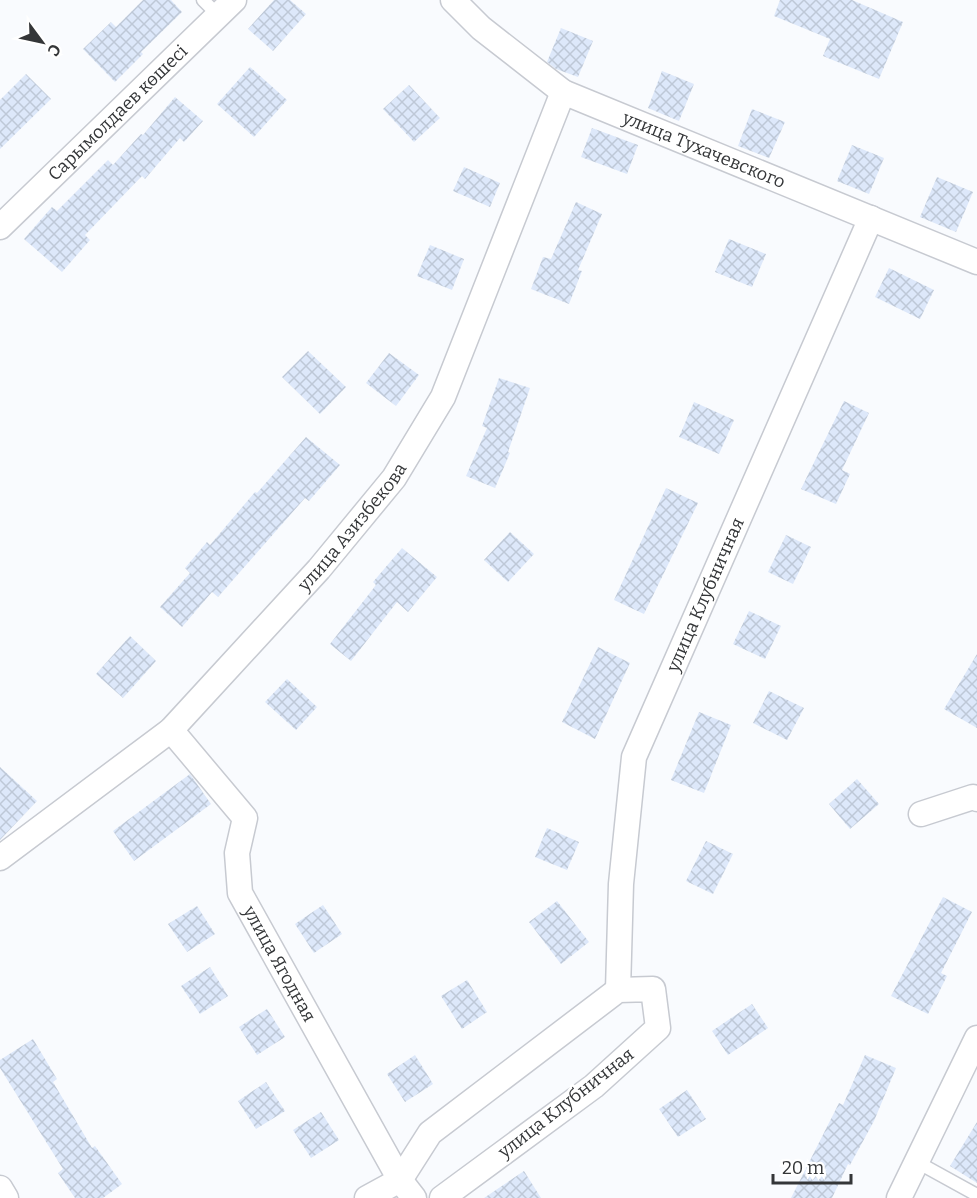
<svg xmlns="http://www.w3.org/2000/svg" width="977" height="1198" font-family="Bitter,serif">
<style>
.building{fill:url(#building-cross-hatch)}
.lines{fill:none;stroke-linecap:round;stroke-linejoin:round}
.service-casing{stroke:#c7cad1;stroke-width:15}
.minor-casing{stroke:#c7cad1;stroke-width:27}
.service{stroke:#fff;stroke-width:12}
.minor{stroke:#fff;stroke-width:24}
.labels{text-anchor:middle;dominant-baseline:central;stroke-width:5;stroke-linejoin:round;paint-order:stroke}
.street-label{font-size:18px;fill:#343638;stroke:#fff}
</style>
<defs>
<pattern id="building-cross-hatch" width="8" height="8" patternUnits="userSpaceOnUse" patternTransform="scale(1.5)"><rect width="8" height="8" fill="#dde8fa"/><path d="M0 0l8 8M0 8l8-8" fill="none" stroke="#bec8d7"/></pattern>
</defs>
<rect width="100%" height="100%" fill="#f9fbfe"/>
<!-- building -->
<path class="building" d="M143 0H171L182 12 141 52 143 54 115 82 83 49 111 22 116 27Z
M274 0H290L306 14 273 51 248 29Z
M780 0H852L903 22 879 79 823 56 830 39 774 16Z
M561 28 593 41 578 77 556 69 547 62Z
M250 67 287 100 254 137 217 104Z
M662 71 694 84 679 121 648 108Z
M26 74 51 99 0 149V100Z
M409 85 440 118 414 142 383 109Z
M175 97 203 121 184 142 180 138 145 179 142 176 85 235 90 240 62 272 24 239 52 207 57 211 108 160 113 165 141 134 143 135Z
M752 109 785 122 769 158 738 146Z
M592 128 638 145 627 174 581 157Z
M852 145 884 158 869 194 837 181Z
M464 167 500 183 490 207 453 191Z
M937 177 973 192 956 232 920 217Z
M576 202 602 214 578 270 582 271 569 304 531 289 543 257 551 259Z
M729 239 766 254 752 287 715 272Z
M430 245 464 259 452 290 417 276Z
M889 268 934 290 920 319 875 297Z
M308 351 346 387 320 414 282 377Z
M389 353 419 375 396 406 366 383Z
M499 378 530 388 508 452 510 453 495 488 466 476 487 428 482 426Z
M844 401 869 413 842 470 850 474 836 504 801 489Z
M694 402 734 420 719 454 679 437Z
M306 437 340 465 309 501 305 498 218 597 212 592 182 627 160 607 190 573 185 568 207 542 210 545 255 492 257 493Z
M666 488 698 503 644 614 614 600Z
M510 532 534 554 508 582 484 560Z
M786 535 811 547 793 584 768 572Z
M402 548 437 577 408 612 397 602 351 661 330 644 376 585 373 582Z
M749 611 781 626 765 659 733 644Z
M130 636 156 661 123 698 96 674Z
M598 647 630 663 595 739 562 722Z
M977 654V728L944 709Z
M287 679 317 707 296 730 265 702Z
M769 691 804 708 787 740 753 723Z
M699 712 731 725 704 793 671 780Z
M0 767 37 801 0 840Z
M190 774 211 804 134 861 113 831Z
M857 779 879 804 850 829 829 804Z
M547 828 579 842 567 870 535 857Z
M706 841 733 854 713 894 686 881Z
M943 897 972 912 941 973 947 976 928 1014 891 996Z
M557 901 589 942 561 964 529 922Z
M323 905 342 934 314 953 295 924Z
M197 906 215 934 187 952 168 924Z
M210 967 228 996 200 1014 181 986Z
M467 980 487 1012 462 1029 441 996Z
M752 1004 768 1028 728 1055 712 1031Z
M267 1009 285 1037 257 1055 239 1027Z
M33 1039 57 1079 53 1082 92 1148 95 1146 122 1184 103 1198H75L58 1173 63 1169 0 1068V1060Z
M415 1055 433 1084 405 1102 387 1074Z
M865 1055 896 1068 874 1121 850 1165 848 1164 832 1198H791L839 1103 843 1105Z
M266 1082 285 1111 256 1129 238 1101Z
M687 1090 706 1119 678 1137 659 1109Z
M321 1112 339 1140 311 1158 293 1130Z
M977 1122V1183L950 1166Z
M524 1171 541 1198H484Z"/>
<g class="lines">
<defs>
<path id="service" d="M203 0 218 15
M917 1162 977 1195"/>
<g id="minor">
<path id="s1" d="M453 0 481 28 563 92 977 262"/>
<path id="s2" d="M0 227 234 0"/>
<path id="s3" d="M171 730 245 818 237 853 240 893 400 1180 414 1198"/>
<path d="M921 814 973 797 977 799"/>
<path id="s4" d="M0 858 171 730 319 569 394 478 443 397 563 92"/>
<path id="s5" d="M618 990 621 884 634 757 871 218"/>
<path d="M0 1188 6 1198"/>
<path d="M367 1198 400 1180 430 1133 618 990 653 989 658 1028 594 1086 442 1198"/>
<path d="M899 1198 977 1038"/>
</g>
</defs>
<!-- service casing -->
<use href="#service" class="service-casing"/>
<!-- minor casing -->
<use href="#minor" class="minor-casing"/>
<!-- service -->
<use href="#service" class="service"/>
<!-- minor -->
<use href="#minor" class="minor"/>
</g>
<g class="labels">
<!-- street labels -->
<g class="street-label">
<text stroke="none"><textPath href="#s2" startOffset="164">Сарымолдаев көшесі</textPath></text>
<text stroke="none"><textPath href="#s1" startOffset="296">улица Тухачевского</textPath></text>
<text stroke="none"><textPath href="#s4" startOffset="486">улица Азизбекова</textPath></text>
<text stroke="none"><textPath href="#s5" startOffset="411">улица Клубничная</textPath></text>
<text stroke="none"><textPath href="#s3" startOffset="272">улица Ягодная</textPath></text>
<text transform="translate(566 1103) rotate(-38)">улица Клубничная</text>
</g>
</g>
<!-- north arrow -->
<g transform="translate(42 42) rotate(123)" stroke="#ffffff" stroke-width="4.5" paint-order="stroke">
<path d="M0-4.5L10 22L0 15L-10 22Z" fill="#343638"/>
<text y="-9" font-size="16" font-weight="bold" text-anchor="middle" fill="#343638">С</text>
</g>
<!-- scale -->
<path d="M773 1174v9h78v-9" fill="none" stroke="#343638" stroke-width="3"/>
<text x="782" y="1174" font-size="18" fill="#343638" stroke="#ffffff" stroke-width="4.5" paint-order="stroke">20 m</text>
</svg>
